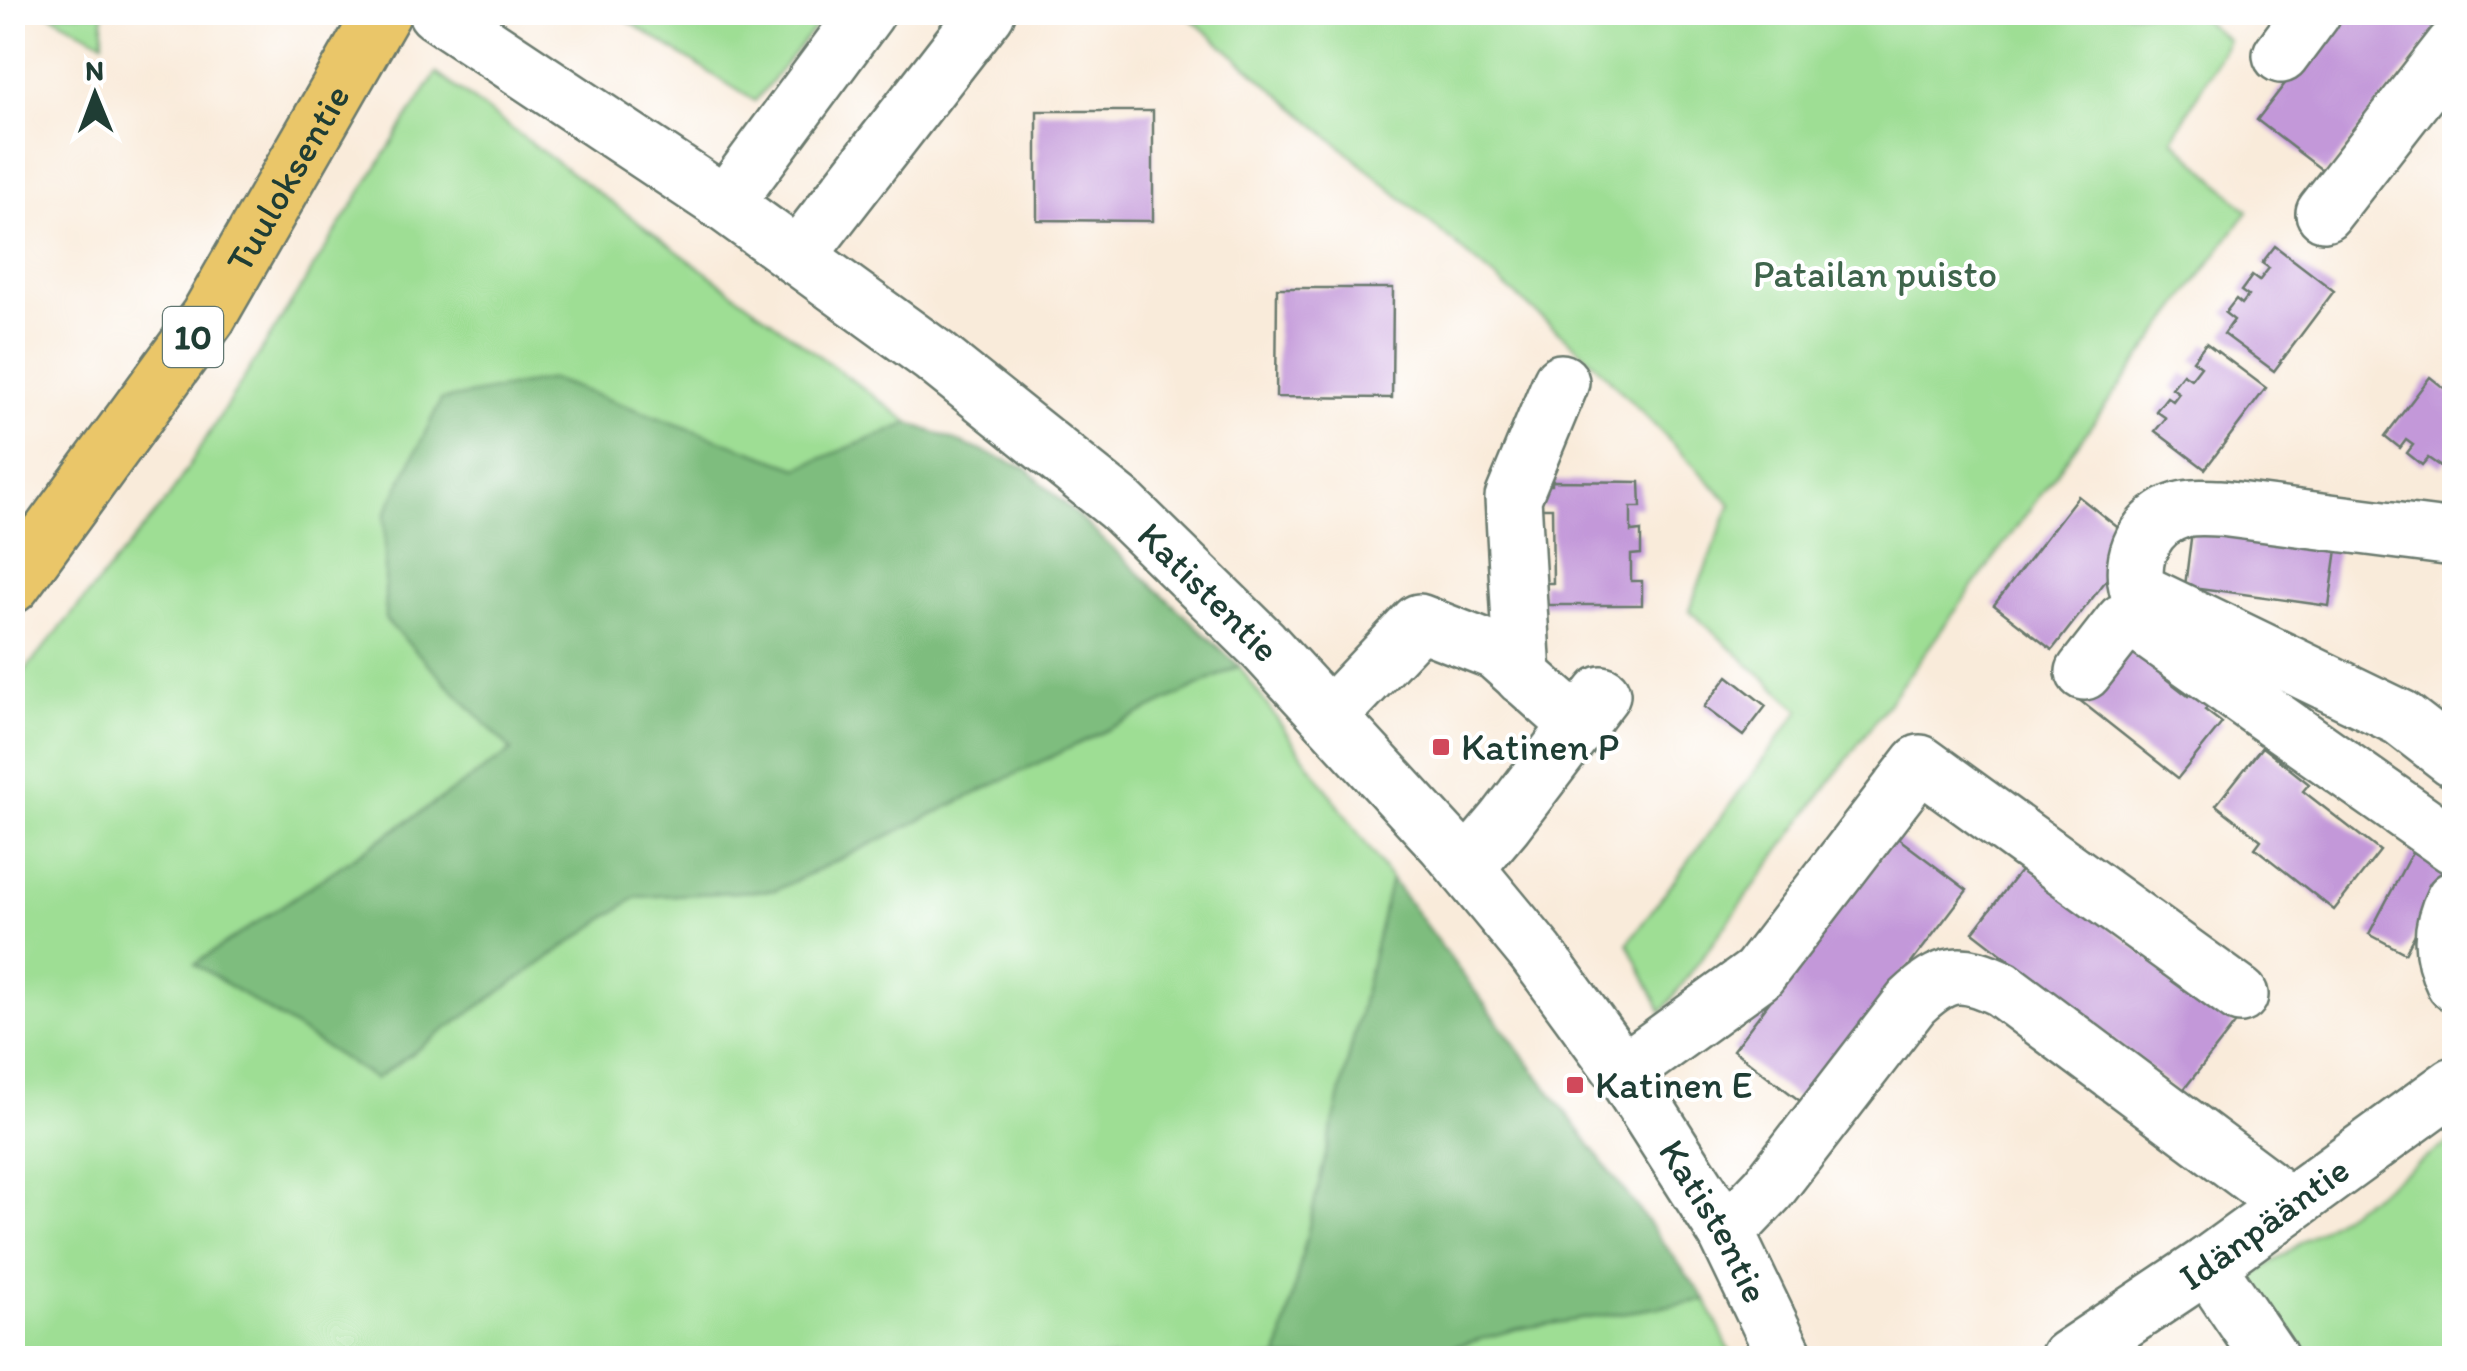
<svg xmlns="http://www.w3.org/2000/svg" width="2467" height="1371" font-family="Itim,sans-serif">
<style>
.green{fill:#9ede94;stroke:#5e8e64;stroke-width:2.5}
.forest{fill:#7ebd7e;stroke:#4e7d59;stroke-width:2.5}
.building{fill:#c398d9}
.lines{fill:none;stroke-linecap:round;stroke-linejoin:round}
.minor-casing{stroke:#6b7a6e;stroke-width:60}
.highway-casing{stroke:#6b7a6e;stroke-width:60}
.minor{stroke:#fff;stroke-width:55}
.highway{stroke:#eac669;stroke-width:55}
.poi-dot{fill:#d1495b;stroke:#fff;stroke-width:4}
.labels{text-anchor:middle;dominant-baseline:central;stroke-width:8;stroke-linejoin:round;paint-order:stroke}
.shield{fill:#fff;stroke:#627771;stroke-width:2.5}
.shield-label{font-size:35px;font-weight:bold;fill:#1f3d34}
.street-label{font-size:38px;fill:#1f3d34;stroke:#fff}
.park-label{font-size:38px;fill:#3f654c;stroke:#fff}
.poi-label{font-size:38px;fill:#1f3d34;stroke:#fff;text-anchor:start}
</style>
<rect width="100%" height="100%" fill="#fff"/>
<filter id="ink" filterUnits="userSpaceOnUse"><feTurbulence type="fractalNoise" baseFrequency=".01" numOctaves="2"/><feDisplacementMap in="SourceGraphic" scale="20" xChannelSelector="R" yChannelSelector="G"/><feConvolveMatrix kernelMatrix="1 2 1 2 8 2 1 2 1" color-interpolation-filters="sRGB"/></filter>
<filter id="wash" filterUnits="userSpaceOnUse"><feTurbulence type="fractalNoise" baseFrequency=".0048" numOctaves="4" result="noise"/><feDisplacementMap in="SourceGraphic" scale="40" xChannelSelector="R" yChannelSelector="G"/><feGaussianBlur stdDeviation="2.25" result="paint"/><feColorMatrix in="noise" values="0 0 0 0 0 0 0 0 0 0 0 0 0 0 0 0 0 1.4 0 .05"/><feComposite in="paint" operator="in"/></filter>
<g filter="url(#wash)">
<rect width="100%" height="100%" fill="#f9ebda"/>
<!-- green -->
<path class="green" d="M2193 12 2228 40 2173 139 2248 211 1662 1012 1628 943 1800 710 1689 610 1731 504 1588 357 1184 13Z
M48 13H103V42Z
M615 13 827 12V13L755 101Z
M436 73 910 423 798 468 551 379 385 619 512 751 196 964 375 1079 636 897 776 890 1239 666 1391 879 1278 1358H13V685L168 499Z
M2454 1139V1358H2302L2248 1279Z
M1706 1300 1733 1358H1414L1516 1329Z"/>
<!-- forest -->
<path class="forest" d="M551 379 798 468 910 423 1026 468 1239 666 776 890 636 897 375 1079 195 964 512 751 385 619V515L441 400Z
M1391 879 1706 1300 1516 1329 1414 1358H1278Z"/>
<g id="blocks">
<!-- building -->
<path class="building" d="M2340 12H2450L2326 173 2257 120Z
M1037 111H1153V221L1037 220Z
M2275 246 2334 291 2274 371 2224 334 2234 320 2225 313 2236 299 2242 304 2248 296 2241 291 2252 276 2259 281 2269 268 2262 263Z
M1277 288H1393L1392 398 1276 397Z
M2206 343 2266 388 2205 469 2155 431 2166 418 2156 411 2167 397 2173 401 2179 393 2172 388 2183 374 2191 379 2201 366 2193 360Z
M2430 377 2454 396V465L2446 459 2441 467 2428 458 2422 465 2407 453 2413 445 2406 440 2400 448 2385 436Z
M1552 481 1640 482 1641 507H1631V532L1641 531V554L1631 555V581H1642V605H1542V583H1553L1552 508H1542L1541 485H1552Z
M2078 496 2136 542 2052 650 1994 605Z
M2194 515 2339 535 2329 606 2185 586Z
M2121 643 2140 658 2151 644 2172 661 2161 675 2188 696 2199 682 2216 696 2205 710 2222 723 2178 778 2078 699Z
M1728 676 1766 706 1743 736 1704 707Z
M2262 747 2309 784 2303 791 2380 851 2334 910 2255 848 2261 840 2216 805Z
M1895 836 1967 890 1804 1104 1733 1050Z
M2412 852 2448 871 2405 953 2369 934Z
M2026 863 2235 1024 2181 1093 1973 932Z"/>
</g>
</g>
<g filter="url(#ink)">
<use href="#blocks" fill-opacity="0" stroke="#6b7a6e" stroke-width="2.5"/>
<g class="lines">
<defs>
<g id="minor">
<path id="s1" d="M436 12 725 204 934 356 1120 505 1262 644 1445 843 1536 953 1623 1072 1726 1233 1786 1358"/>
<path d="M2281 55 2313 12"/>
<path d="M725 204 867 12"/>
<path d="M2324 213 2454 46"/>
<path d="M797 257 987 12"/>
<path d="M2454 538 2221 508C2209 508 2193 506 2181 510 2146 520 2128 557 2138 591L2401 718 2454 759"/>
<path d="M2084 672 2123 622 2135 621 2454 846"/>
<path d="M1523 677 1513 498 1561 382"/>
<path d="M1329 717 1419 622 1496 652 1578 725"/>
<path d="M1466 868 1505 822 1602 694"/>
<path d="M2454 899C2439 929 2440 954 2454 983"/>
<path d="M1623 1072 1758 974 1920 763 2240 995"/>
<path d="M1726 1233 1768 1189 1912 1002C1945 971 1961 969 2002 989L2264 1185 2286 1207"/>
<path d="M2207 1265 2270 1358"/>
<path id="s2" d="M2068 1358 2207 1265 2454 1085"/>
</g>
<g id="highway">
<path id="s3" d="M12 585 208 317 383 12"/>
</g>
</defs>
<!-- minor casing -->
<use href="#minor" class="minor-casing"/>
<!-- highway casing -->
<use href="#highway" class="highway-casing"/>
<!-- minor -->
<use href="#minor" class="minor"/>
<!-- highway -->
<use href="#highway" class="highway"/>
</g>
</g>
<!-- markers -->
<g class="poi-dot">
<rect x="1431" y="737" width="20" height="20" rx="5"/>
<rect x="1565" y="1075" width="20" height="20" rx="5"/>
</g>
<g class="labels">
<!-- shield labels -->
<rect class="shield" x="163" y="307" width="60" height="60" rx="8"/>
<g class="shield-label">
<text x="193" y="337">10</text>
</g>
<!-- street labels -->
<g class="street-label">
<text stroke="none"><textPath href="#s3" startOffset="492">Tuuloksentie</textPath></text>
<text stroke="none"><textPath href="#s1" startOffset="968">Katistentie</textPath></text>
<text stroke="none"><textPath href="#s1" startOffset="1778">Katistentie</textPath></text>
<text stroke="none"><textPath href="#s2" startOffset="238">Idänpääntie</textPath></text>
</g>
<!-- park labels -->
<g class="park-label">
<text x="1875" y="274">Patailan puisto</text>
</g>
<!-- poi labels -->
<g class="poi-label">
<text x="1461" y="747">Katinen P</text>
<text x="1595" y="1085">Katinen E</text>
</g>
</g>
<!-- margin -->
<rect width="2467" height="1371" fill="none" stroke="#fff" stroke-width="50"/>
<!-- north arrow -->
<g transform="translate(95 95) rotate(359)" stroke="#ffffff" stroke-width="8" paint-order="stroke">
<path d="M0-8L18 38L0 25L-18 38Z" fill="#1f3d34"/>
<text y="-15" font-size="28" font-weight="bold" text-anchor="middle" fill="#1f3d34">N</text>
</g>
</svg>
